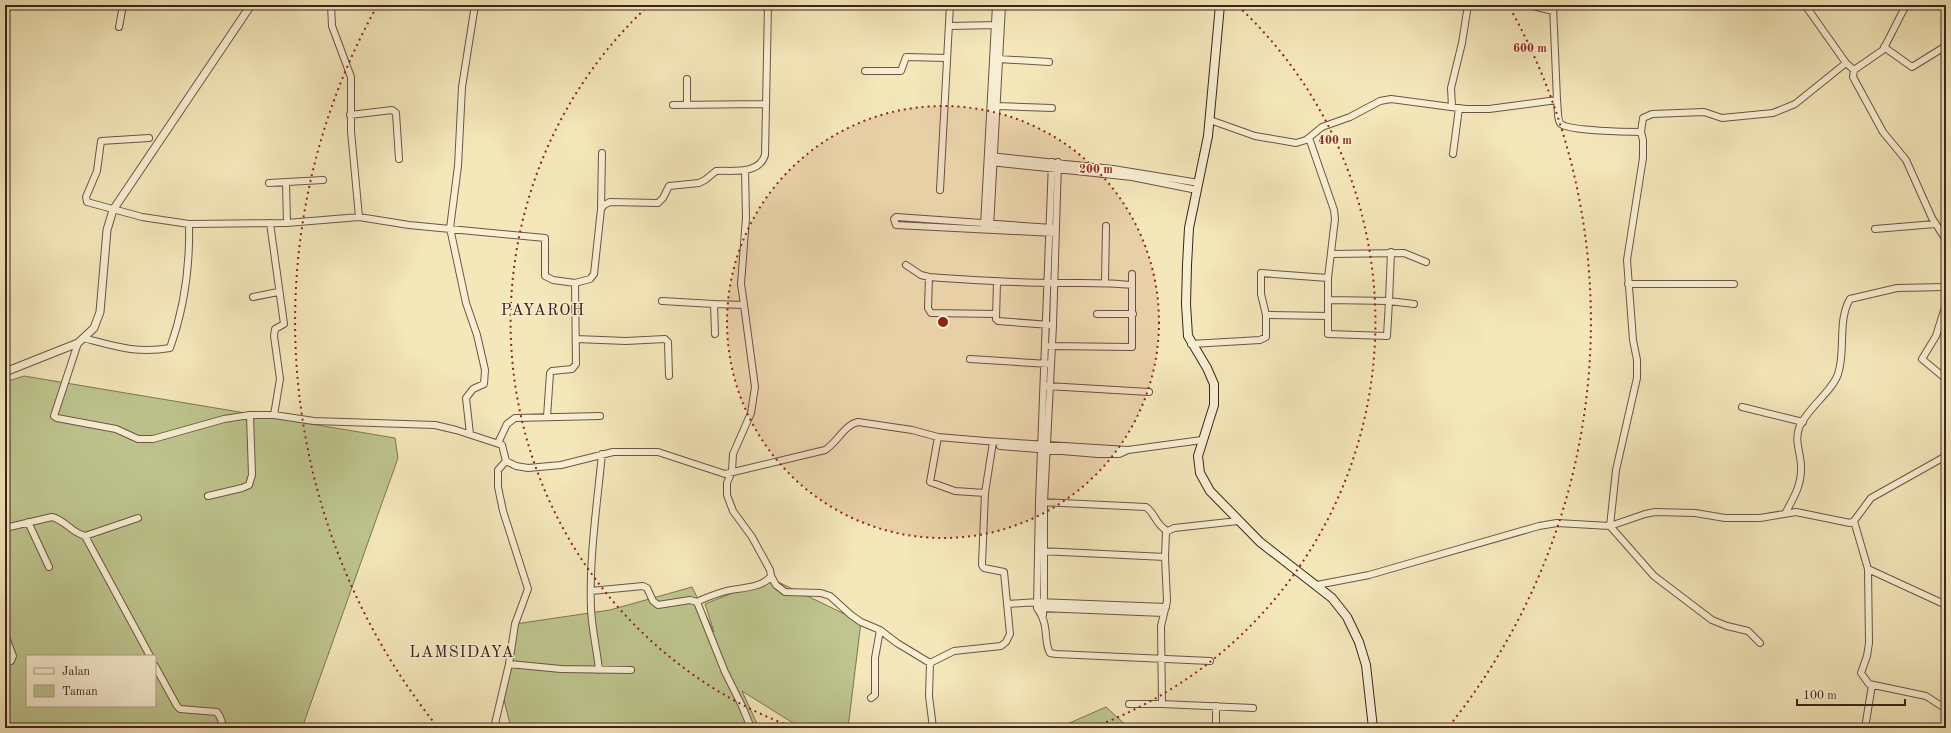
<svg xmlns="http://www.w3.org/2000/svg" width="1951" height="733" font-family="'Old Standard TT',serif">
<style>
.green{fill:#bec58e;stroke:#7e7454;fill-rule:evenodd}
.lines{fill:none;stroke-linecap:round;stroke-linejoin:round}
.minor-casing{stroke:#6b5542;stroke-width:8}
.tertiary-casing{stroke:#6b5542;stroke-width:9}
.secondary-casing{stroke:#3d241a;stroke-width:10}
.minor{stroke:#f8efd2;stroke-width:6}
.tertiary{stroke:#f8efd2;stroke-width:7}
.secondary{stroke:#f8efd2;stroke-width:8}
.ring{fill:none;stroke:#8f2418;stroke-width:2;stroke-dasharray:2 4}
.labels{text-anchor:middle;dominant-baseline:central;stroke-width:3;stroke-linejoin:round;paint-order:stroke}
.quarter-label{font-size:16px;letter-spacing:1px;fill:#3d241a;stroke:#f8efd2}
.centre{fill:#8f2418;stroke:#f8efd2;stroke-width:2}
.ring-label{font-size:12px;text-anchor:middle;font-weight:bold;fill:#8f2418;stroke:#f8efd2;stroke-width:3;stroke-linejoin:round;paint-order:stroke}
</style>
<rect width="100%" height="100%" fill="#f4e7ba"/>
<filter id="stains"><feTurbulence type="fractalNoise" baseFrequency=".005" numOctaves="4"/><feColorMatrix values="0 0 0 0 .2 0 0 0 0 .09 0 0 0 0 .02 0 0 0 .5 -.17"/></filter>
<radialGradient id="worn" r=".72"><stop offset=".6" stop-color="#630" stop-opacity="0"/><stop offset="1" stop-color="#630" stop-opacity=".3"/></radialGradient>
<!-- green -->
<path class="green" d="M24 376 395 438 398 458 302 728H5V382ZM27 656H155V706H27Z
M770 578 861 622 848 728H801L742 691 759 728H511L502 692 515 624 610 610 692 587 714 632 705 604Z
M1106 707 1129 728H1058Z"/>
<g class="lines">
<defs>
<path id="minor" d="M1529 5 1553 11
M1805 5 1846 63 1854 70
M1906 5 1883 50 1854 70 1853 77 1883 132 1906 160 1932 218 1946 240
M949 26 998 25
M119 27 123 5
M1884 47 1912 67 1946 46
M999 59 1049 62
M865 71H901L906 57 947 58
M1557 100C1558 106 1557 121 1561 124 1569 131 1629 132 1641 132L1643 118 1652 114 1704 112 1722 118 1773 113 1795 104 1846 63
M673 105 765 104
M687 105V79
M997 106 1052 108
M1452 107 1451 88 1462 43 1468 5
M350 115 392 110 396 113 399 159
M1210 120 1255 136 1296 143 1306 140 1322 127 1350 117 1380 101 1391 99 1466 109H1489L1557 100 1553 5
M1641 132 1643 140V158L1627 260 1633 340 1637 360V378L1616 470 1610 526 1654 576 1712 620 1727 626 1748 631 1760 643
M149 138 101 141 97 171 86 197 87 202 142 217 189 224 287 223 359 217 351 131V77L332 26 331 5
M1309 138 1334 210 1335 219 1328 278V334L1387 336 1389 301 1329 300
M1453 154 1459 108
M990 156 1113 169 1199 183
M990 162 1132 177 1197 190
M1052 162 1039 501 1037 608C1050 625 1043 641 1050 653L1056 654 1210 661
M286 182 287 223
M269 183 323 180
M940 190 950 5
M601 209 602 153
M359 217 409 225 545 238V276L553 280 575 283
M270 223 284 324 275 329 274 336 280 379 274 415
M984 226 996 5
M990 227 1002 5
M1052 228 896 217 894 219 896 225 1053 233
M1875 229 1935 224
M1391 252 1389 301 1414 304
M1331 254 1404 253 1426 262
M906 265 921 275 929 277C971 280 1013 283 1055 283 1081 283 1106 282 1132 285
M929 277 928 308 931 313 996 314
M997 281 996 319 998 321 1050 325
M1105 282 1106 226
M1628 284H1734
M253 297 278 292
M662 301 714 304
M1946 304 1936 336 1922 359 1946 379
M744 305 741 284 746 218 745 170
M1097 314H1133
M1266 315 1261 294V273L1328 278
M83 338C114 346 137 354 170 348 184 309 190 265 189 224
M576 339 626 341 665 339 668 342 669 376
M78 343 54 416 57 418 116 429 138 439H153L224 419 250 415H274L314 421 435 425 456 430 502 445 506 461 516 466 528 468 561 465 613 452H658L725 474 825 450C837 443 844 425 858 422L912 430 938 437 985 441 1128 450 1202 440
M1191 344 1260 340 1266 337V315L1328 316
M1048 346 1132 347V274
M970 359 1049 364
M1047 386 1149 392
M1742 407 1803 422
M547 417 550 373 552 371 572 369 576 364 575 283 590 279 594 274 601 209 604 205 610 202 658 203 663 198 669 186 699 183 705 180 716 171C732 170 759 175 765 155L768 5
M470 434 466 398 473 389 484 384 485 370 477 335 466 303 450 228 458 166 462 87 475 5
M938 437 930 482 955 491 985 493
M1001 444 1000 446 1098 454H1119L1128 450
M502 445 498 443 507 424 515 418 600 416
M208 496 242 488 249 485 252 475 250 415
M1041 502 1146 507C1156 514 1154 523 1167 531
M1786 512C1793 499 1801 486 1801 470 1802 455 1794 443 1799 428 1807 408 1832 392 1838 374 1846 351 1837 321 1850 299L1897 288 1946 287
M1238 521 1174 528 1166 532 1165 557 1167 601 1161 626 1162 704 1253 708
M1854 521 1868 569 1869 643 1867 656 1861 673 1869 684 1926 696 1946 709
M28 522 49 567
M5 528 52 517C65 520 72 533 85 536L138 518
M85 536 150 656
M1041 551 1165 557
M1868 569 1946 605
M771 576 776 585 785 592 821 593 830 596 851 615 861 622 880 630 897 643 930 663
M1317 585 1369 575 1539 526 1557 523 1610 526 1645 514 1655 512 1695 513 1725 518H1760L1796 512 1850 523 1854 521 1871 498 1946 456
M591 591 643 586 647 588 653 601 658 605 690 600 697 602 725 672 742 706 751 728
M697 602C706 597 716 594 726 591 739 588 763 588 771 576L770 570 752 537 733 511 727 495V483L732 471 733 454 751 413 755 387 744 305 714 304 715 334
M1008 604 1038 602 1166 607
M1041 608 1164 613
M1043 615 1044 595V502L1053 325 1058 162
M5 635 13 656 11 661 5 663
M509 664 561 669 631 670
M155 666 177 706 180 709 217 712 220 717 224 728
M599 670C597 650 592 630 591 609 589 558 597 505 602 454
M871 698 875 695V658L880 630
M1129 704H1162
M1216 706V728
M494 728 509 664 515 624 528 589 503 511 498 487V470L506 461
M933 728 929 696 930 663 954 651 1001 646 1006 642 1010 634 1004 572 984 568 982 565 985 493 993 442
M1865 728 1872 685"/>
<path id="tertiary" d="M5 372 78 343 94 328 100 312 107 230 113 210 251 5"/>
<path id="secondary" d="M1220 5 1208 136 1189 228 1187 265 1186 304 1188 336 1207 368 1214 384V405L1198 456 1200 473 1210 491 1260 542 1332 598 1347 617 1359 642 1366 665 1373 728"/>
</defs>
<!-- minor casing -->
<use href="#minor" class="minor-casing"/>
<!-- tertiary casing -->
<use href="#tertiary" class="tertiary-casing"/>
<!-- secondary casing -->
<use href="#secondary" class="secondary-casing"/>
<!-- minor -->
<use href="#minor" class="minor"/>
<!-- tertiary -->
<use href="#tertiary" class="tertiary"/>
<!-- secondary -->
<use href="#secondary" class="secondary"/>
</g>
<!-- distance rings -->
<circle cx="943" cy="322" r="216" fill="#8f2418" fill-opacity=".12"/>
<g class="ring">
<circle cx="943" cy="322" r="216"/>
<path d="M795 728A432 432 0 0 1 648 6M1238 6A432 432 0 0 1 1091 728"/>
<path d="M436 725A648 648 0 0 1 376 8M1510 8A648 648 0 0 1 1450 725"/>
</g>
<g class="labels">
<!-- quarter labels -->
<g class="quarter-label">
<text x="543" y="311">PAYAROH</text>
<text x="462" y="653">LAMSIDAYA</text>
</g>
</g>
<circle cx="943" cy="322" r="6" class="centre"/>
<g class="ring-label">
<text x="1530" y="52">600 m</text>
<text x="1335" y="144">400 m</text>
<text x="1096" y="173">200 m</text>
</g>
<!-- margin -->
<rect width="1951" height="733" fill="none" stroke="#f4e7ba" stroke-width="20"/>
<rect x="6" y="6" width="1939" height="721" fill="none" stroke="#3d241a" stroke-width="2"/>
<rect x="10" y="10" width="1931" height="713" fill="none" stroke="#3d241a"/>
<!-- legend -->
<rect x="26" y="655" width="130" height="52" fill="#f8efd2" stroke="#ad9e88"/>
<rect x="34" y="668" width="20" height="6" fill="#f8efd2" stroke="#ad9e88"/>
<text x="62" y="675" font-size="12" fill="#3d241a">Jalan</text>
<rect x="34" y="685" width="20" height="12" fill="#bec58e" stroke="#ad9e88"/>
<text x="62" y="695" font-size="12" fill="#3d241a">Taman</text>
<!-- scale -->
<path d="M1797 699v6h108v-6" fill="none" stroke="#3d241a" stroke-width="2"/>
<text x="1803" y="699" font-size="12" fill="#3d241a" stroke="#f8efd2" stroke-width="3" paint-order="stroke">100 m</text>
<rect width="100%" height="100%" filter="url(#stains)"/>
<rect width="100%" height="100%" fill="url(#worn)"/>
</svg>
